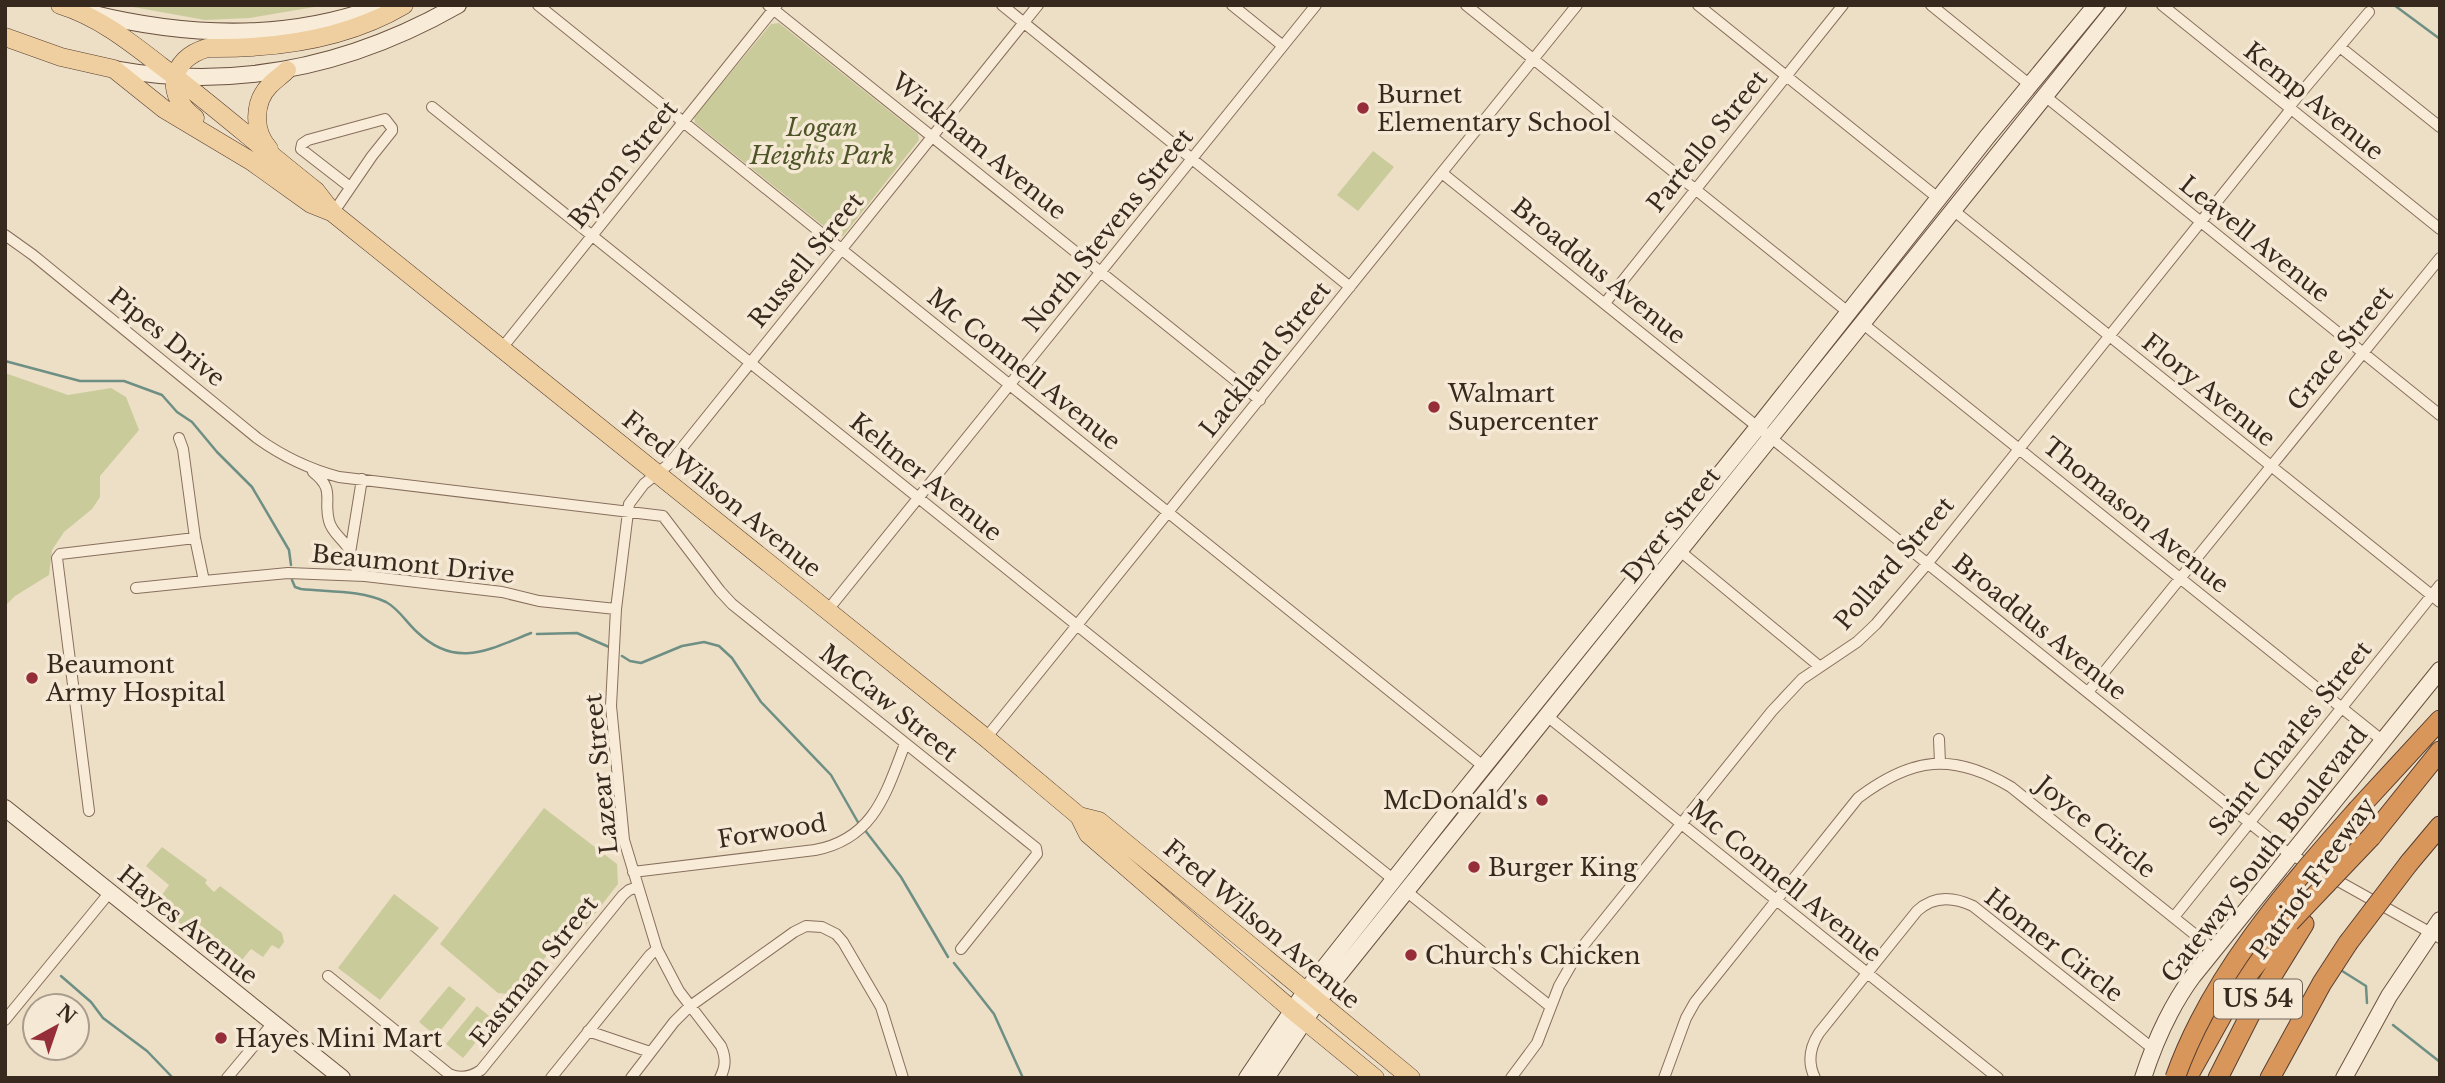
<svg xmlns="http://www.w3.org/2000/svg" width="2445" height="1083" font-family="'Libre Baskerville',serif">
<style>
.green{fill:#cacb9a}
.lines{fill:none;stroke-linecap:round;stroke-linejoin:round}
.stream{stroke:#6e8f84;stroke-width:2.5}
.street-casing{stroke:#886f5c;stroke-width:12}
.secondary-casing{stroke:#6a513f;stroke-width:18}
.primary-casing{stroke:#563e30;stroke-width:19}
.highway-casing{stroke:#563e30;stroke-width:21}
.street{stroke:#f8ecd9;stroke-width:10}
.secondary{stroke:#f8ecd9;stroke-width:16}
.primary{stroke:#efcf9f;stroke-width:18}
.highway{stroke:#d9965a;stroke-width:19}
.highway-bridge-casing{stroke:#563e30;stroke-width:21;stroke-linecap:butt}
.highway-bridge{stroke:#d9965a;stroke-width:19}
.poi-dot{fill:#952e38;stroke:#f5e9d5;stroke-width:2.5}
.labels{text-anchor:middle;dominant-baseline:central;stroke-width:7;stroke-linejoin:round;paint-order:stroke}
.shield{fill:#f5e9d5;stroke:#716356;stroke-width:2}
.shield-label{font-size:23px;font-weight:bold;fill:#38291f}
.poi-label{font-size:24px;fill:#38291f;stroke:#f5e9d5;text-anchor:start}
.street-label{font-size:24px;fill:#38291f;stroke:#f5e9d5}
.park-label{font-size:24px;font-style:italic;fill:#4d5427;stroke:#f5e9d5}
</style>
<rect width="100%" height="100%" fill="#eddec6"/>
<!-- green -->
<path class="green" d="M122 5H326L250 18 205 20Z
M779 23 918 134 919 140 843 236H836L695 123 694 117 771 24Z
M1373 151 1394 167 1358 211 1337 195Z
M5 373 68 395 111 388 126 397 139 430 100 476V497L92 509 64 532 52 550 49 575 15 596 5 606Z
M544 808 617 864 618 884 582 930 571 923 517 995 498 993 440 944Z
M162 847 207 880 205 883 214 892 220 886 282 933 284 942 279 949 272 945 263 957 251 949 242 960 230 951 223 959 165 911 171 904 162 895 169 885 146 866Z
M394 894 439 928 380 1000 338 968Z
M449 986 466 999 436 1036 419 1022Z
M477 1006 494 1020 463 1058 446 1044Z"/>
<g class="lines">
<!-- stream -->
<path class="stream" d="M2394 5 2440 39
M5 361 80 381H124L162 395 177 412 192 422 217 452 252 487 289 550 291 565
M292 580 295 587 301 589C328 592 361 590 386 602 399 609 406 622 417 632 456 669 488 650 531 633
M537 634 577 633 609 647
M622 656 630 661 641 663 682 646 704 642 719 646 732 658 761 702 831 775 859 824
M864 829 901 877 948 957
M954 963 994 1014 1023 1078
M2339 969 2366 986 2367 1003
M61 976 91 1002 103 1018 147 1051 173 1078
M2393 1025 2440 1062"/>
<defs>
<path id="street" d="M538 5 1483 766
M768 5 1260 400
M1002 5 1350 287
M1232 5 1283 46
M1466 5 1848 312
M1698 5 1938 198
M1931 5 2030 85
M2162 5 2440 229
M2340 47 2440 127
M2045 96 2440 415
M432 107 1394 880
M2289 107 2369 12
M1442 173 2276 844 2290 854 2440 938
M1953 210 2440 602
M333 213 372 156 392 131V128L385 119 308 140 302 144 301 149 350 187
M5 235 33 255 257 438C282 456 309 469 339 477L663 516 720 591 732 604 1036 848 1037 854 961 949
M1605 303 1843 5
M1862 323 2383 741
M502 348 777 5
M179 438 183 449 195 538 204 581 288 573 365 576 502 592 539 601 616 609
M313 472C336 490 323 499 329 521 332 533 342 538 348 548 355 561 351 566 365 576
M1680 551 1819 666
M350 553 362 479
M136 588 204 581
M827 611 1316 5
M2088 692 2440 258
M1547 716 1998 1078
M986 738 1577 5
M1939 739 1940 763
M89 811 57 558 60 554 195 538
M633 872 815 850C874 839 886 793 905 744
M1406 891 1551 1007
M2174 917 2440 585
M328 976 449 1074C460 1079 471 1077 481 1070L623 895 629 890 638 887
M5 1020 110 892
M588 1031 650 1052
M227 1078 273 1023
M551 1078 650 955 657 949
M631 1078 674 1022 689 1007 794 932 806 926 822 927 836 934 843 942 881 1007 903 1078
M720 1078C726 1066 726 1058 721 1046L679 991 657 949 624 840 611 706 616 609 629 504 644 484 669 464 1038 5
M1511 1078 1537 1043 1559 986 1579 951 1772 711 1802 679 1857 642 1876 624 1927 564 2291 109
M1664 1078 1686 1018 1695 1002 1858 798C1912 757 1953 752 2011 787L2213 949
M1815 1078C1807 1062 1810 1047 1819 1033L1917 911C1934 895 1954 897 1973 906L2152 1048"/>
<path id="secondary" d="M90 13C187 37 289 41 383 5
M114 69C236 91 351 66 458 5
M5 808 342 1078
M1247 1078 1305 992 1460 796 1758 427 1987 137 2096 5
M1266 1078 1317 1002 2118 5
M2143 1078C2155 1041 2170 1007 2193 976L2440 670
M2344 1078 2389 996 2440 920"/>
<path id="primary" d="M60 5C99 17 130 42 161 66 214 106 264 150 316 191L333 213 986 738 1079 816 1088 834 1292 1010 1375 1078
M5 37 61 57 114 69 164 109 251 161 311 204 331 212
M195 118C164 95 169 59 207 48 274 49 345 40 404 5
M269 149C253 132 253 102 270 85 275 80 282 75 287 70
M1079 816 1099 821 1411 1078"/>
<path id="highway" d="M2358 809 2440 720
M2371 837 2440 751
M2409 863 2440 826
M2187 1078 2238 987 2290 922
M2218 1078 2259 997 2304 924
M2270 1078 2322 983 2348 943"/>
</defs>
<!-- street casing -->
<use href="#street" class="street-casing"/>
<!-- secondary casing -->
<use href="#secondary" class="secondary-casing"/>
<!-- primary casing -->
<use href="#primary" class="primary-casing"/>
<!-- highway casing -->
<use href="#highway" class="highway-casing"/>
<!-- street -->
<use href="#street" class="street"/>
<!-- secondary -->
<use href="#secondary" class="secondary"/>
<!-- primary -->
<use href="#primary" class="primary"/>
<!-- highway -->
<use href="#highway" class="highway"/>
<defs>
<path id="highway-bridge" d="M2290 922 2371 837
M2348 943 2409 863
M2175 1078C2212 974 2286 891 2358 809"/>
</defs>
<!-- highway-bridge casing -->
<use href="#highway-bridge" class="highway-bridge-casing"/>
<!-- highway-bridge -->
<use href="#highway-bridge" class="highway-bridge"/>
</g>
<!-- markers -->
<g class="poi-dot">
<circle cx="1363" cy="108" r="7"/>
<circle cx="1434" cy="407" r="7"/>
<circle cx="32" cy="678" r="7"/>
<circle cx="1542" cy="800" r="7"/>
<circle cx="1474" cy="867" r="7"/>
<circle cx="1411" cy="955" r="7"/>
<circle cx="221" cy="1038" r="7"/>
</g>
<g class="labels">
<!-- shield labels -->
<rect class="shield" x="2214" y="979.5" width="88" height="39" rx="5"/>
<g class="shield-label">
<text x="2258" y="999">US 54</text>
</g>
<!-- poi labels -->
<g class="poi-label">
<text x="1377" y="94">Burnet<tspan x="1377" dy="28">Elementary School</tspan></text>
<text x="1448" y="393">Walmart<tspan x="1448" dy="28">Supercenter</tspan></text>
<text x="46" y="664">Beaumont<tspan x="46" dy="28">Army Hospital</tspan></text>
<text x="1528" y="800" text-anchor="end">McDonald's</text>
<text x="1488" y="867">Burger King</text>
<text x="1425" y="955">Church's Chicken</text>
<text x="235" y="1038">Hayes Mini Mart</text>
</g>
<!-- street labels -->
<g class="street-label">
<text transform="translate(2314 101) rotate(39)">Kemp Avenue</text>
<text transform="translate(1707 141) rotate(-51)">Partello Street</text>
<text transform="translate(979 146) rotate(39)">Wickham Avenue</text>
<text transform="translate(623 164) rotate(-51)">Byron Street</text>
<text transform="translate(1108 230) rotate(-51)">North Stevens Street</text>
<text transform="translate(2255 239) rotate(39)">Leavell Avenue</text>
<text transform="translate(806 260) rotate(-51)">Russell Street</text>
<text transform="translate(1599 271) rotate(39)">Broaddus Avenue</text>
<text transform="translate(167 337) rotate(39)">Pipes Drive</text>
<text transform="translate(2340 348) rotate(-51)">Grace Street</text>
<text transform="translate(1265 359) rotate(-51)">Lackland Street</text>
<text transform="translate(1024 369) rotate(39)">Mc Connell Avenue</text>
<text transform="translate(2209 390) rotate(39)">Flory Avenue</text>
<text transform="translate(926 477) rotate(39)">Keltner Avenue</text>
<text transform="translate(722 494) rotate(39)">Fred Wilson Avenue</text>
<text transform="translate(2136 515) rotate(39)">Thomason Avenue</text>
<text transform="translate(1671 525) rotate(-51)">Dyer Street</text>
<text transform="translate(1894 563) rotate(-49)">Pollard Street</text>
<text transform="translate(413 564) rotate(6)">Beaumont Drive</text>
<text transform="translate(2040 627) rotate(39)">Broaddus Avenue</text>
<text transform="translate(889 703) rotate(39)">McCaw Street</text>
<text transform="translate(2290 738) rotate(-51)">Saint Charles Street</text>
<text transform="translate(601 774) rotate(-96)">Lazear Street</text>
<text transform="translate(2096 827) rotate(39)">Joyce Circle</text>
<text transform="translate(772 831) rotate(-9)">Forwood</text>
<text transform="translate(2264 854) rotate(-52)">Gateway South Boulevard</text>
<text transform="translate(2313 878) rotate(-54)">Patriot Freeway</text>
<text transform="translate(1785 881) rotate(39)">Mc Connell Avenue</text>
<text transform="translate(1262 924) rotate(40)">Fred Wilson Avenue</text>
<text transform="translate(188 925) rotate(39)">Hayes Avenue</text>
<text transform="translate(2054 945) rotate(38)">Homer Circle</text>
<text transform="translate(534 971) rotate(-51)">Eastman Street</text>
</g>
<!-- park labels -->
<g class="park-label">
<text x="822" y="127">Logan<tspan x="822" dy="28">Heights Park</tspan></text>
</g>
</g>
<!-- border -->
<rect width="2445" height="1083" fill="none" stroke="#38291f" stroke-width="14"/>
<!-- north arrow -->
<g transform="translate(56 1027) rotate(40)"><circle r="33" fill="#f5e9d5" stroke="#a99c8c" stroke-width="2"/>
<path d="M0-5L12 26L0 18L-12 26Z" fill="#952e38"/>
<text y="-10" font-size="19" font-weight="bold" text-anchor="middle" fill="#38291f">N</text>
</g>
</svg>
